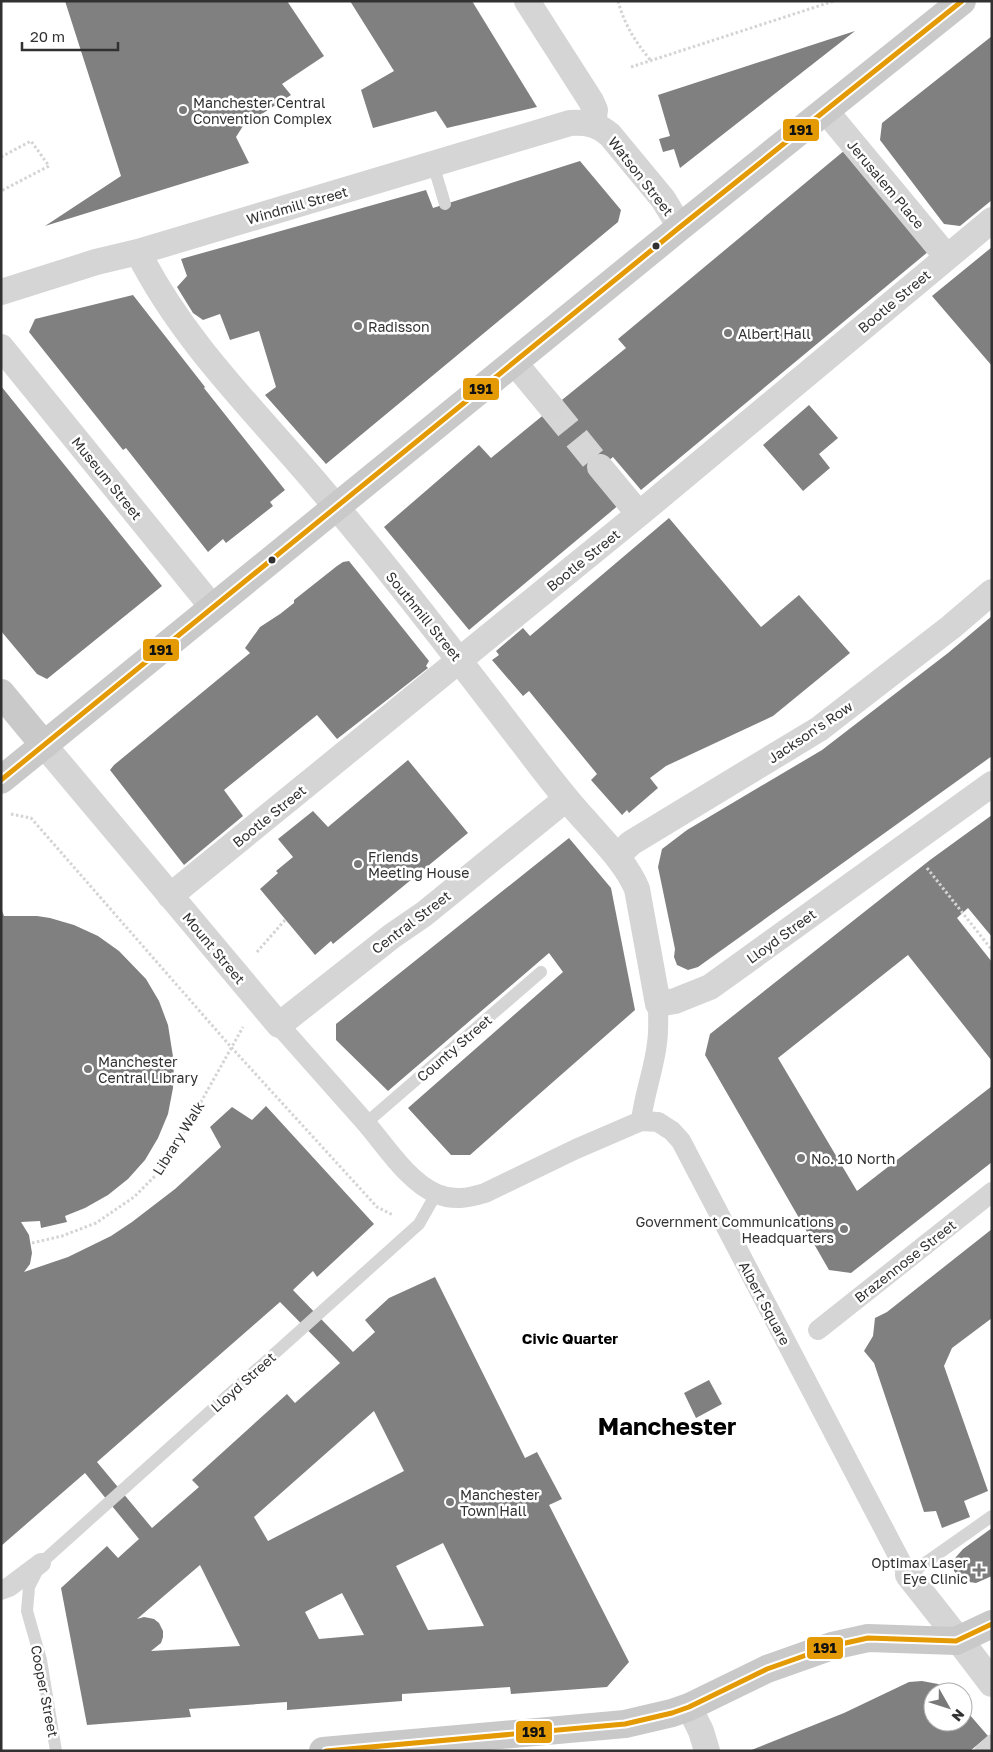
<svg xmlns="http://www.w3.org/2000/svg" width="993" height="1752" font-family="'Golos Text',sans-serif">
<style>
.building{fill:#808080;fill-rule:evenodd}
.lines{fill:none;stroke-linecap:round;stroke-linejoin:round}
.minor-tunnel{stroke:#d6d6d6;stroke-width:26;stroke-dasharray:26 13;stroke-linecap:butt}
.path{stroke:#d4d4d4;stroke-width:3;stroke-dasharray:2.5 2.5;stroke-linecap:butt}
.service{stroke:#d5d5d5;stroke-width:12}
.pedestrian{stroke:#d5d5d5;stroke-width:20}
.minor{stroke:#d5d5d5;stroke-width:26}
.tertiary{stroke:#d5d5d5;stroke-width:28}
.primary{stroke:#c9c9c9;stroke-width:28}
.bus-1-casing{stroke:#fff;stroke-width:9}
.bus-1{stroke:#e39a05;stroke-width:5}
.poi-dot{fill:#797979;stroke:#fff;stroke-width:2}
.bus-dot{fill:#313131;stroke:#fff;stroke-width:2}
.labels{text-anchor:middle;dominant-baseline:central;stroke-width:5;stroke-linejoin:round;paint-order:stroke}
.poi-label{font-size:14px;fill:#313131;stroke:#fff;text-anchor:start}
.street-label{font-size:14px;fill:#313131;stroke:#fff}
.neighbourhood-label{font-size:15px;font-weight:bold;fill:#000;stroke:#fff}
.town-label{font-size:24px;font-weight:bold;fill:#000;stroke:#fff}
.line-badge{stroke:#fff;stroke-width:2}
.pale-badge-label{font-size:14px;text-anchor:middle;font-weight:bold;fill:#111}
</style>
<rect width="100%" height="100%" fill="#fff"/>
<!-- building -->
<path class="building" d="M65 1H287L324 56 282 84 291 95 243 126 236 137 249 163 45 226 121 176Z
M350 1H472L537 107 447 128 436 111 373 128 361 90 394 71Z
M855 31 680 168 674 149 663 152 659 139 670 136 658 95Z
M992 36V200L960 226 944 224 880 140 882 123Z
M845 150 929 251 641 490 613 457 600 467 620 504 469 630 384 527 479 445 491 458 552 408 626 348 618 339Z
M580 161 621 210 618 222 326 464 265 395 276 387 259 331 230 340 220 314 203 320 193 313 177 287 187 276 181 259 426 190 433 208Z
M992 247V366L932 296Z
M133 295 205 387 204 388 285 490 270 502 273 506 226 543 223 539 208 552 126 448 123 450 29 332 35 319Z
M1 386 162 586 47 679 37 674 1 631Z
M809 405 838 438 819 454 830 468 803 491 763 445Z
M669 518 761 627 799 595 850 653 773 716 666 766 650 778 658 788 629 813 627 810 622 815 591 780 597 774 529 691 523 696 492 660 499 655 496 651 523 628 530 636Z
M349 561 429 661 426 666 428 668 337 739 317 715 224 790 243 816 184 865 110 770 114 765 250 653 245 648 260 627 280 614 294 603V600L337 566 343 562Z
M992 616V756L698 967 688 970 677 965 674 957 675 949 658 867 662 849 687 830 822 750 948 653Z
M408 760 468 833 333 944 331 941 315 955 260 889 278 873 276 871 293 857 278 839 313 811 328 827Z
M992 815V937L968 908 957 918 992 962V1061L908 955 778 1058 857 1191 992 1086V1162L851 1273 829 1270 705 1055 710 1034 930 860Z
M569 838 611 888 635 1010 470 1155H451L408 1108 563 972 549 953 388 1091 336 1040V1024Z
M1 908 4 916H37L50 918 74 925 98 936 119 951 146 979 159 1001 168 1025 174 1063 173 1088 168 1114 158 1138 145 1160 128 1179 108 1195 85 1208 65 1216 67 1222 41 1228 40 1221 21 1222 29 1235 32 1253 30 1264 24 1272 68 1257 111 1236 132 1222 175 1189 221 1147 210 1127 232 1107 252 1120 266 1106 374 1224 317 1277 313 1271 293 1290 353 1352 375 1332 365 1320 389 1298 435 1277 525 1458 537 1452 562 1499 549 1505 629 1662 607 1687 511 1694 510 1687 402 1694V1701L287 1710V1702L189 1709 191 1717 87 1725 61 1588 107 1546 118 1558 139 1539 85 1473 1 1546ZM280 1302 340 1363 295 1403 287 1394 192 1480 199 1487 152 1528 97 1462ZM374 1411 404 1471 268 1541 254 1517ZM443 1543 484 1626 428 1630 396 1566ZM200 1565 240 1646 151 1651 161 1643 163 1637V1631L159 1623 154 1619 144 1617 137 1619ZM342 1593 364 1635 319 1639 305 1612Z
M992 1229V1318L952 1348 944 1366 988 1491 964 1501 970 1517 942 1528 936 1511 924 1512 874 1363 864 1351 873 1336 875 1318 887 1312Z
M709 1380 722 1404 696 1418 684 1393Z
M992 1528V1576L976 1583 963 1581 954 1571 953 1565 956 1557 963 1549Z
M922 1681 938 1684 948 1692H933V1722H963V1707L988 1736 970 1751H749L844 1713 909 1682Z"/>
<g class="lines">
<!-- minor-tunnel -->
<path class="minor-tunnel" d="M552 408 600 467"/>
<!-- path -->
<path class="path" d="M618 1C625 26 635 41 651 61
M631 67 834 1
M1 157 31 141 49 166 1 191
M11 814 31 818 231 1047 377 1207 393 1215
M927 868 992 950
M257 952 285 920
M32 1243 62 1236 96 1223 134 1197 160 1171 179 1141 243 1027"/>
<!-- service -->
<path class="service" d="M433 164 445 204
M366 1123 541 972
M908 1575 992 1516
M56 1751 41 1660 27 1611 29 1587 41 1563 419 1224 436 1194
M980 1751 992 1740"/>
<!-- pedestrian -->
<path class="pedestrian" d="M279 1025C307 1057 336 1089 365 1122 385 1145 408 1182 437 1194 454 1201 468 1198 485 1193L576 1149 641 1121 658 1122 672 1131 681 1141 908 1575
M641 1121C644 1094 654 1070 657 1043 659 1031 658 1017 658 1004
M818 1330 992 1192
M1 1590 9 1587 41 1563"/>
<!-- minor -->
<path class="minor" d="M527 1 591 101 595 110 593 124
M825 110 947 257
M138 252C182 340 253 409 316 483 395 575 468 672 542 768 556 786 570 804 586 821 605 843 626 863 637 889L658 1004 675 1001 710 987 992 784
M1 292 96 262 138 252 570 123C587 122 597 124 610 135L663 199 680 227
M1 347 213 608
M514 362 552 408
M600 467 639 514
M44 745 279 1025 392 936 424 914 566 799
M617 856 631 843 819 729 951 627 992 592
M170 896 639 514 992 220
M908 1575 960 1641
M689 1707 701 1731 707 1751"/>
<!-- tertiary -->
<path class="tertiary" d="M960 1641 992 1683"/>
<!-- primary -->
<path class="primary" d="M1 693 44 745
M1 780 680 227 962 1
M323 1751 625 1724 672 1713 689 1707 767 1669 832 1646 868 1638 956 1641 992 1624"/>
<defs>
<path id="bus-1" d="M1 780 680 227 962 1
M326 1751 625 1724 672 1713 689 1707 767 1669 832 1646 868 1638 956 1641 992 1624"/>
</defs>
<!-- bus-1 casing -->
<use href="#bus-1" class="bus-1-casing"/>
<!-- bus-1 -->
<use href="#bus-1" class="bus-1"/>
</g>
<!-- markers -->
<g class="poi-dot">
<circle cx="183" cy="110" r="5"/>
<circle cx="358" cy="326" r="5"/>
<circle cx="728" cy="333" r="5"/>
<circle cx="358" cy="864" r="5"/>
<circle cx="88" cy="1069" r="5"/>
<circle cx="801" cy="1158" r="5"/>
<circle cx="844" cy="1229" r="5"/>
<circle cx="450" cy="1502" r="5"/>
<path d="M976.5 1562.5h5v5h5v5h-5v5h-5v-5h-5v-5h5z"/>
</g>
<g class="bus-dot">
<circle cx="656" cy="246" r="4.5"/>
<circle cx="272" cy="560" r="4.5"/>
</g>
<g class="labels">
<!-- poi labels -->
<g class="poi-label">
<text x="193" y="102">Manchester Central<tspan x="193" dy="16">Convention Complex</tspan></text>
<text x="368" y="326">Radisson</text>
<text x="738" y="333">Albert Hall</text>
<text x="368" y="856">Friends<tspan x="368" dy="16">Meeting House</tspan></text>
<text x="98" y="1061">Manchester<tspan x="98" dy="16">Central Library</tspan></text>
<text x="811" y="1158">No. 10 North</text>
<text x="834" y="1221" text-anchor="end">Government Communications<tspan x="834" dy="16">Headquarters</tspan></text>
<text x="460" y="1494">Manchester<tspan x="460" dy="16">Town Hall</tspan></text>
<text x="968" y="1562" text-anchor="end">Optimax Laser<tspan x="968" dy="16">Eye Clinic</tspan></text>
</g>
<!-- street labels -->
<g class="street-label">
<text transform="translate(641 176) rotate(52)">Watson Street</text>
<text transform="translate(886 184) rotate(50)">Jerusalem Place</text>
<text transform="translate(297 205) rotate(-16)">Windmill Street</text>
<text transform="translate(894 301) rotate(-40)">Bootle Street</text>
<text transform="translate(107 478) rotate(51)">Museum Street</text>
<text transform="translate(583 560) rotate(-39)">Bootle Street</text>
<text transform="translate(424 616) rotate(51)">Southmill Street</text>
<text transform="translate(810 732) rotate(-34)">Jackson's Row</text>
<text transform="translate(269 816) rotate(-39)">Bootle Street</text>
<text transform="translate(411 922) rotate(-37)">Central Street</text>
<text transform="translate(781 936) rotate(-36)">Lloyd Street</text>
<text transform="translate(214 948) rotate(50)">Mount Street</text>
<text transform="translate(454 1048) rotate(-41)">County Street</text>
<text transform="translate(178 1138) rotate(-58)">Library Walk</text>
<text transform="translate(905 1261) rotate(-38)">Brazennose Street</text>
<text transform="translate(765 1303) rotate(62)">Albert Square</text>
<text transform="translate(243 1382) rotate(-42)">Lloyd Street</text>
<text transform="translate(45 1691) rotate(79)">Cooper Street</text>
</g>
<!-- neighbourhood labels -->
<g class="neighbourhood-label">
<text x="570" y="1338">Civic Quarter</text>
</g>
<!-- town labels -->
<g class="town-label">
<text x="667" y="1425">Manchester</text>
</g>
</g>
<g class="line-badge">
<rect x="782" y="118" width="38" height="24" rx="5" fill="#e39a05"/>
<rect x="462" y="377" width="38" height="24" rx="5" fill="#e39a05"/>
<rect x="142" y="638" width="38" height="24" rx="5" fill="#e39a05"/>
<rect x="806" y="1636" width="38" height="24" rx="5" fill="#e39a05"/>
<rect x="515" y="1720" width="38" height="24" rx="5" fill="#e39a05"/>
</g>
<g class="pale-badge-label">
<text x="801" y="135">191</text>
<text x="481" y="394">191</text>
<text x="161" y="655">191</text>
<text x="825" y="1653">191</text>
<text x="534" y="1737">191</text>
</g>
<!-- border -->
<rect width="993" height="1752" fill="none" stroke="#313131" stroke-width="5"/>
<!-- north arrow -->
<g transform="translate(948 1707) rotate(129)"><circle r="24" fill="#ffffff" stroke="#adadad"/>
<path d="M0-4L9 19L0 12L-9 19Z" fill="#797979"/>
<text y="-8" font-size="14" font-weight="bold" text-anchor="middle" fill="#313131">N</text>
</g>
<!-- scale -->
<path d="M22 42v8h96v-8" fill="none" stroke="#313131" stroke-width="2.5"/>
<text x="30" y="42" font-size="15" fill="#313131" stroke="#ffffff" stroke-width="4" paint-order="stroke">20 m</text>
</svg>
